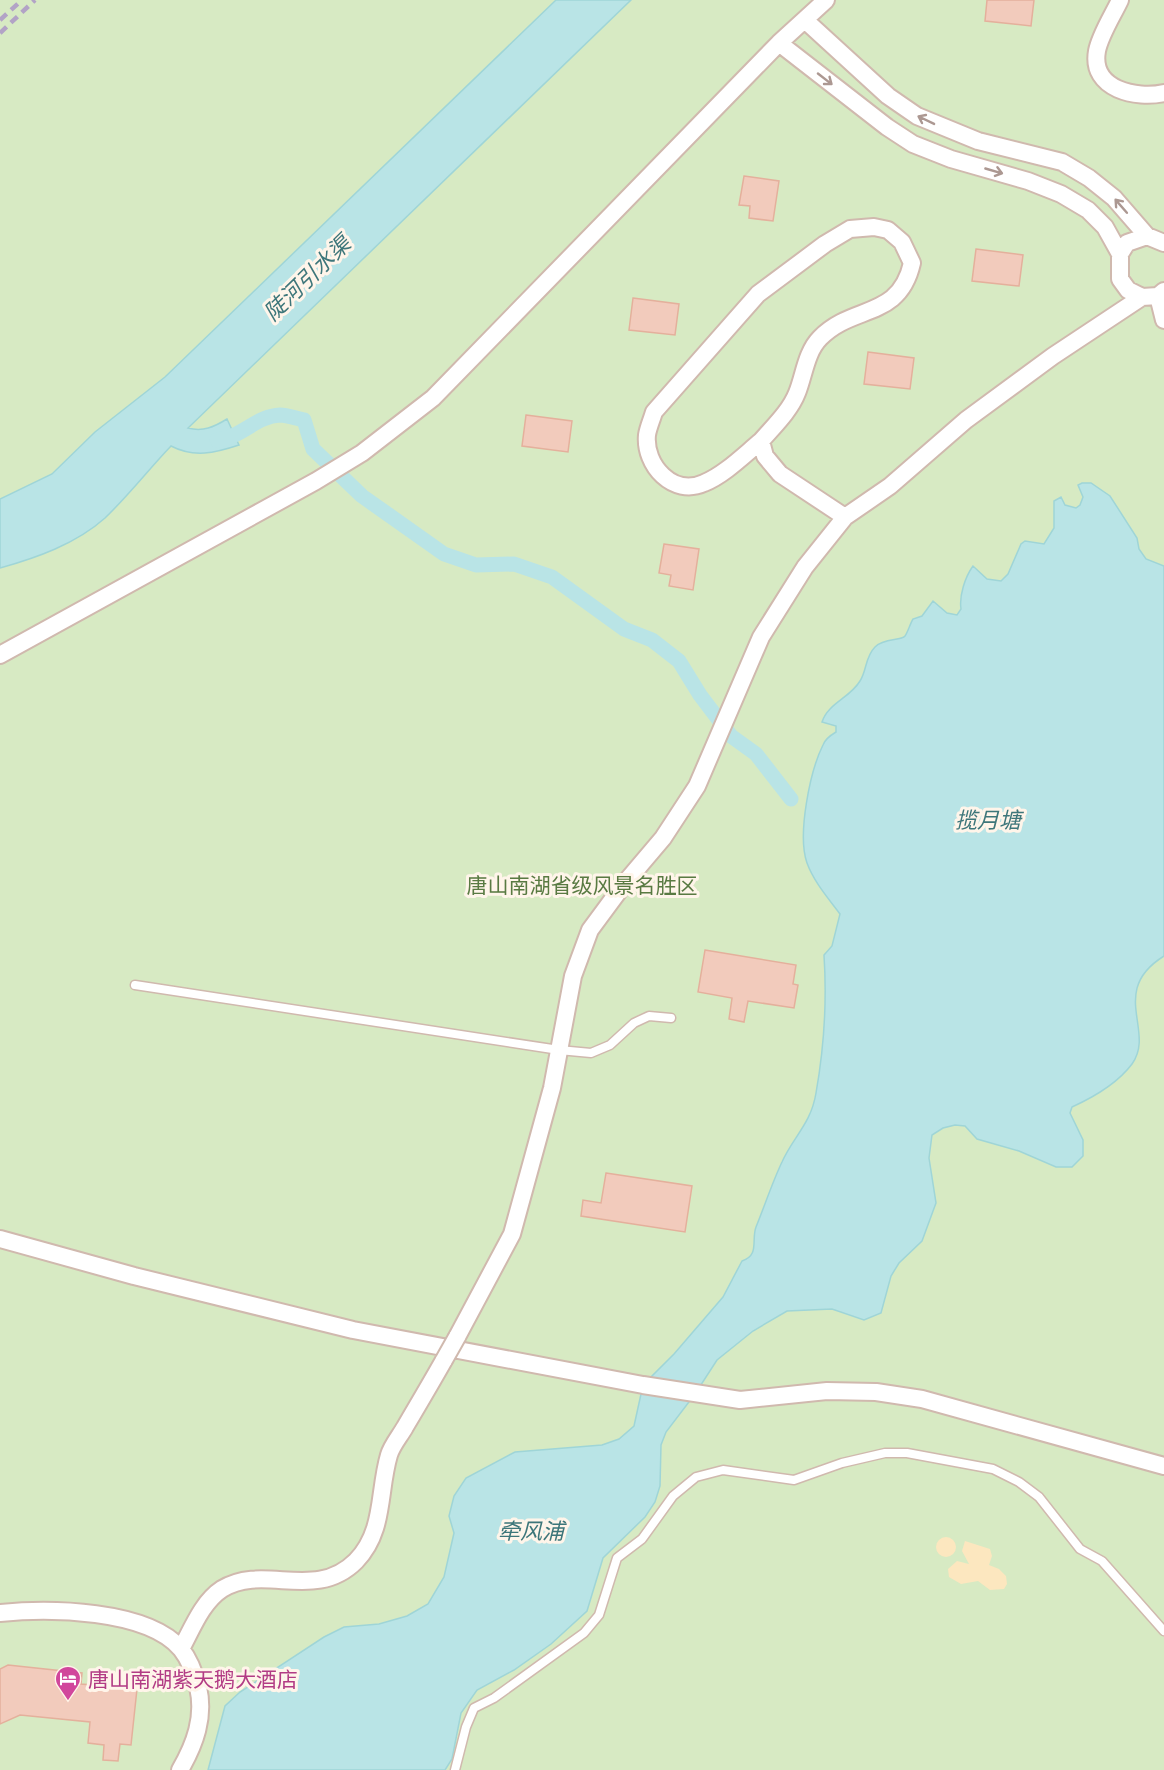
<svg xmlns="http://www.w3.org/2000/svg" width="1164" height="1770" font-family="Manrope,'Noto Sans SC',sans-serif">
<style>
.green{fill:#d7eac3}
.sand{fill:#fce7bf}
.water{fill:#b9e4e6;stroke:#9fd5d7;stroke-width:1.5}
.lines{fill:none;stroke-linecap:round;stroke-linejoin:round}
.canal{stroke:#b9e4e6;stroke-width:15}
.building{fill:#f2cbbc;stroke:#e4b09c;stroke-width:1.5}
.service-casing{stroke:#d0b9ae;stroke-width:11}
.minor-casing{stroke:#d0b9ae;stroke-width:20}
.service{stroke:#fff;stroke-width:8}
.minor{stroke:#fff;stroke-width:16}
.rail{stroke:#b2a3c6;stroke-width:4.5;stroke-dasharray:9 6;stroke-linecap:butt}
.minor-bridge-casing{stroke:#d0b9ae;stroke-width:20;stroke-linecap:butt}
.minor-bridge{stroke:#fff;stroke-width:16}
.oneway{stroke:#ac9892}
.labels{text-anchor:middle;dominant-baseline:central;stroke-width:6;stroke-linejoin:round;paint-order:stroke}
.park-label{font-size:21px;fill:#597a42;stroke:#fff5ea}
.hotel-label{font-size:21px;fill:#b23c85;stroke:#fff5ea;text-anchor:start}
.water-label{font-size:22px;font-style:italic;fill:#3d767a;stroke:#fff5ea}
</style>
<rect width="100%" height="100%" fill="#fcf0e4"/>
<!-- green -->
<path class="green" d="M0 0H1164V1770H0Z"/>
<!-- sand -->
<path class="sand" d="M936 1547a10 10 0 1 1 20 0a10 10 0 1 1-20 0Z
M965 1541 990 1549 992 1556 989 1565 999 1569 1006 1576 1007 1584 1004 1589 990 1590 978 1581 961 1584 949 1577 948 1569 957 1561 969 1564 962 1551Z"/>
<!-- water -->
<path class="water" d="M556 0H631L188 428C203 432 214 427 227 419L239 445C215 453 194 458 171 446 149 469 128 496 105 518 76 544 36 558 0 568V499L52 474 95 432 165 377Z
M1082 483H1091L1110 496 1137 538 1139 549 1146 559 1164 566V956C1108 991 1156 1031 1132 1064 1117 1084 1094 1097 1072 1107L1070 1113 1083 1140V1156L1072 1167H1056L1019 1151 977 1139 965 1126 955 1125 943 1128 932 1135 929 1158 936 1203 922 1241 899 1263 891 1276 881 1313 864 1320 832 1309 787 1311 753 1331 717 1360 695 1394 666 1432 661 1445 660 1486 655 1502 645 1517 603 1558 587 1611 551 1644 514 1670 477 1690 461 1713 452 1759 445 1770H208L225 1706 240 1692 324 1637 344 1627 379 1624 407 1616 428 1604 444 1577 454 1533 449 1516 454 1496 466 1478 515 1452 602 1445 619 1439 634 1426 643 1385 674 1354 723 1297 742 1261C760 1255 751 1240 756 1227 765 1205 772 1183 782 1162 793 1137 811 1124 816 1093 824 1048 827 1001 824 955L832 946 840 914C828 898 814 882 807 863 797 835 810 771 823 745 825 739 831 735 836 732V726L822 722C828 703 850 698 860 681 867 670 865 657 875 647 884 638 901 641 905 636 908 632 910 624 913 619L922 616 933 601 947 613 957 615 961 609C959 596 965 577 973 566L987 579 1001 581 1008 574 1021 544 1025 541 1044 544 1054 528V501L1061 497 1065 505 1076 508 1080 505 1083 497 1078 485Z"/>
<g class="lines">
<!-- canal -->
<path class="canal" d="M217 440C241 438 256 416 280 415 288 415 297 419 304 420L313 449 362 496 444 554 476 565 514 564 552 577 624 629 652 640 679 661 700 695 731 736 756 754 791 799"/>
</g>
<!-- building -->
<path class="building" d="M987 0H1034L1031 26 985 21Z
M744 176 779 181 773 221 749 218 750 206 739 205Z
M976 249 1023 255 1019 286 972 281Z
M633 298 679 304 675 335 629 330Z
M868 352 914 358 910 389 864 384Z
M526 415 572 421 568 452 522 446Z
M664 544 699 549 693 590 669 586 671 575 659 573Z
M705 950 796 965 793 984 798 985 794 1008 748 1001 744 1022 729 1019 732 998 698 992Z
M606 1173 692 1186 685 1232 581 1216 583 1200 601 1203Z
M8 1665 82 1673 81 1684 137 1689 131 1745 120 1744 118 1761 103 1760 104 1745 88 1743 90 1722 20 1715 0 1724V1669Z"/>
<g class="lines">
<defs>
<path id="service" d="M135 985 559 1050 591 1053 610 1045 634 1023 649 1016 671 1018
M455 1770 466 1727 474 1708 494 1698 584 1633 599 1615 617 1558 642 1539 673 1496 696 1477 723 1470 794 1480 842 1463 885 1453H907L993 1469 1019 1482 1039 1497 1080 1549 1102 1561 1164 1631"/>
<path id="minor" d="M1120 0C1113 15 1100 35 1097 51 1090 90 1137 99 1164 93
M806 21 888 96 917 116 978 141 1062 162 1089 178 1114 198 1147 236 1164 243
M779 43 887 127 913 144 951 159 1028 181 1061 194 1088 210 1105 227 1120 254V279L1128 290 1142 297
M1120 254 1127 243 1147 236
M1158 296 1164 320
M761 441C744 455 724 475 704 483 673 497 644 465 647 435 648 428 652 419 654 412L758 294 825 244 850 229 874 227 888 230 902 242 912 263C899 320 853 304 820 338 806 352 804 376 797 393 790 411 773 427 761 441L765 456 780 474 845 517
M0 655 316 481 362 453 433 398 779 43 826 0
M0 1239 134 1276 353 1330 643 1385 740 1400 827 1391 876 1392 922 1399 1164 1466
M457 1337 512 1234 552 1088 573 976 590 930 624 884 663 838 697 786 761 637 805 567 845 517 890 486 966 420 1053 356 1142 297 1158 296 1164 291
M0 1613C48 1608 147 1609 181 1649 189 1659 195 1675 198 1687 205 1717 195 1744 180 1770
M181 1649C192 1629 202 1602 222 1589 264 1563 315 1602 356 1561 385 1531 378 1492 389 1455 392 1445 400 1436 405 1427 418 1405 431 1383 444 1360"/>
</defs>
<!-- service casing -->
<use href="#service" class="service-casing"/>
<!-- minor casing -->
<use href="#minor" class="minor-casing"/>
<!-- service -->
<use href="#service" class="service"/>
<!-- minor -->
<use href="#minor" class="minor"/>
<!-- rail -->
<path class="rail" d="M0 20 22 0
M0 33 35 0"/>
<defs>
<path id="minor-bridge" d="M444 1360 457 1337"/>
</defs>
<!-- minor-bridge casing -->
<use href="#minor-bridge" class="minor-bridge-casing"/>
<!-- minor-bridge -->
<use href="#minor-bridge" class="minor-bridge"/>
</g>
<!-- one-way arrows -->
<defs><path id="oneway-shaft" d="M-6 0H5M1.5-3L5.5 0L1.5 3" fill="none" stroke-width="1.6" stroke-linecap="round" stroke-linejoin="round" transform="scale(1.5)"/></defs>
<g class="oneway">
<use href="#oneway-shaft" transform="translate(825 79) rotate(38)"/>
<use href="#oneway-shaft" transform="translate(926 120) rotate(-154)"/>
<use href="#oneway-shaft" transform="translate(994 171) rotate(16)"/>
<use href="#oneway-shaft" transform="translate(1121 206) rotate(-131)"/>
</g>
<!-- icons -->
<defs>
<symbol id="hotel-pin" viewBox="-11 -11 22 30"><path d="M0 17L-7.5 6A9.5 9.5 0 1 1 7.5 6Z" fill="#d1479c" stroke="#fff5ea"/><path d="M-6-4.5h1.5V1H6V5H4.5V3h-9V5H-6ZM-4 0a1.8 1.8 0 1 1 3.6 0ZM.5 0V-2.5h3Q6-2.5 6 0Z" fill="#fff"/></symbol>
</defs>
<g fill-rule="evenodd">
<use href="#hotel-pin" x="53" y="1664" width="30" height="40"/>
</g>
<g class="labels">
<!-- park labels -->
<g class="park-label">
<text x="582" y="885">唐山南湖省级风景名胜区</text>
</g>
<!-- hotel labels -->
<g class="hotel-label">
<text x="88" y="1679">唐山南湖紫天鹅大酒店</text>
</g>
<!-- water labels -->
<g class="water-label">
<text transform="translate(307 278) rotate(-44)">陡河引水渠</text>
<text x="988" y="820">揽月塘</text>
<text x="531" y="1531">牵风浦</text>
</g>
</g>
</svg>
